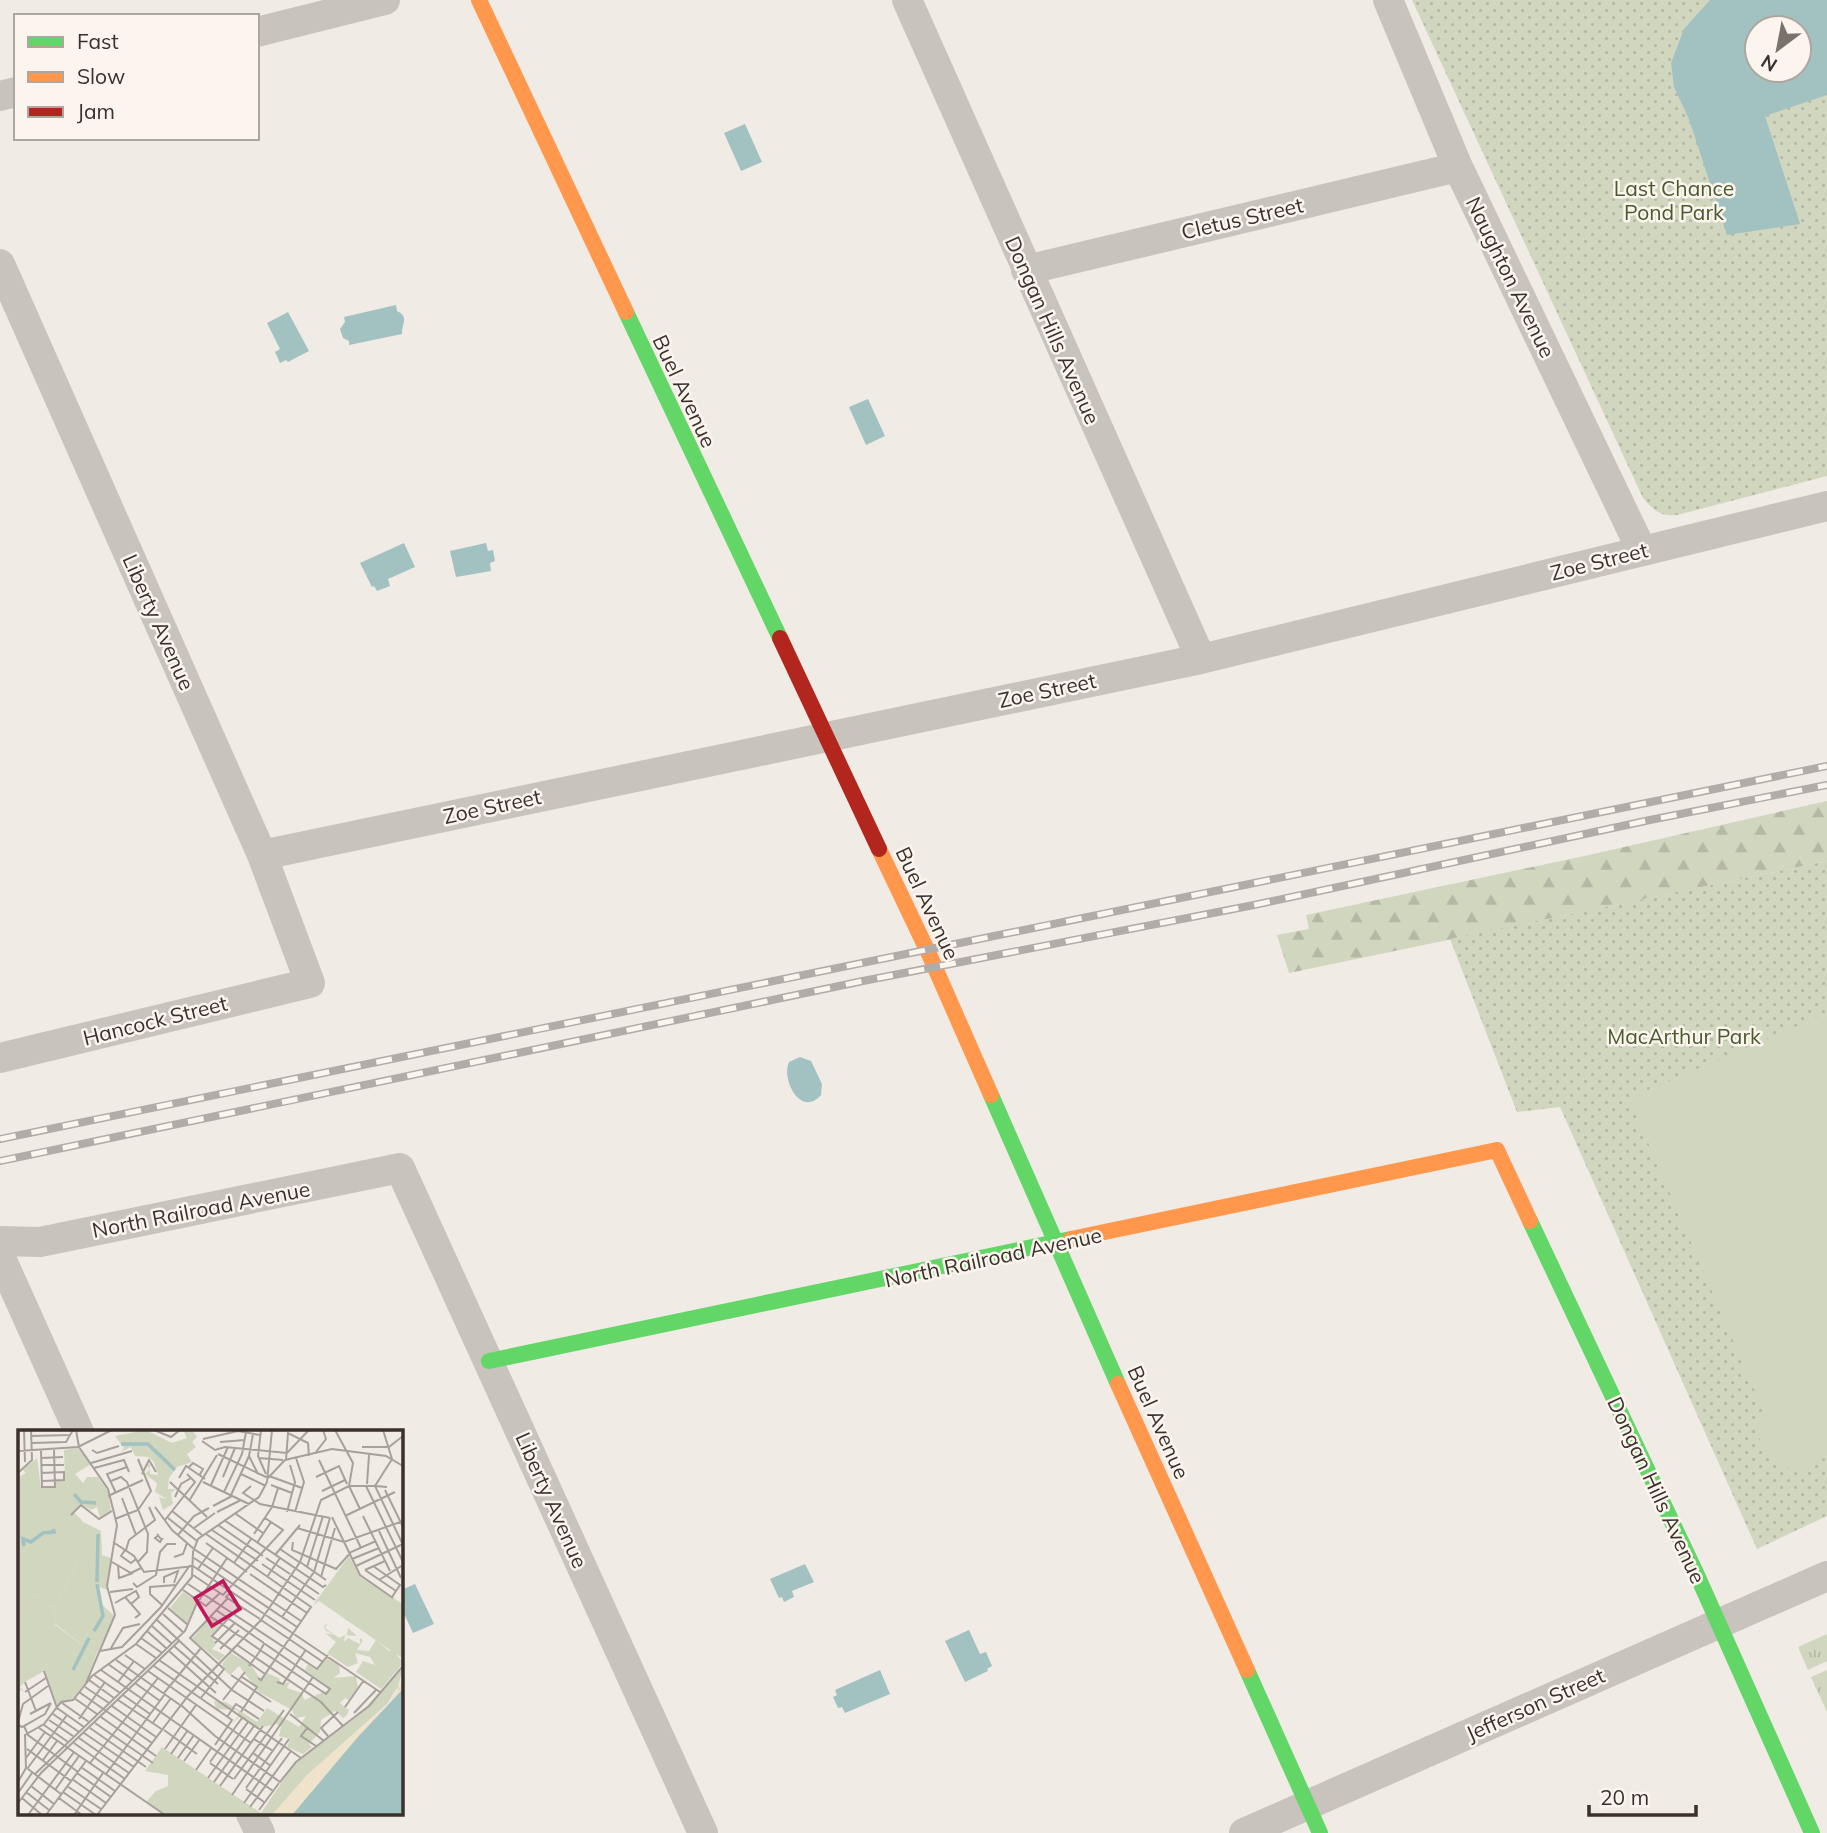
<svg xmlns="http://www.w3.org/2000/svg" width="1827" height="1833" font-family="Mulish,sans-serif">
<style>
.grass{fill:url(#grass-tufts)}
.forest{fill:url(#forest-firs)}
.park{fill:url(#park-dots);fill-rule:evenodd}
.garden{fill:#d1d6bf}
.water{fill:#a1c2c1;fill-rule:evenodd}
.lines{fill:none;stroke-linecap:round;stroke-linejoin:round}
.street{stroke:#c9c3be;stroke-width:30}
.fast{stroke:#63d668;stroke-width:16}
.slow{stroke:#ff974d;stroke-width:16}
.jam{stroke:#b3261e;stroke-width:16}
.rail-casing{stroke:#b1aca8;stroke-width:8}
.rail{stroke:#fbf5ee;stroke-width:5;stroke-dasharray:16;stroke-linecap:butt}
.labels{text-anchor:middle;dominant-baseline:central;stroke-width:5;stroke-linejoin:round;paint-order:stroke}
.park-label{font-size:21px;fill:#4a5a2e;stroke:#fbf5ee}
.street-label{font-size:21px;fill:#3b302b;stroke:#fbf5ee}
.inset-river{fill:none;stroke:#a1c2c1;stroke-width:3.5}
.inset-road{fill:none;stroke:#a8a09b;stroke-width:2}
.view{fill:#c2185b;fill-opacity:0.15;stroke:#c2185b;stroke-width:3.5}
.inset-edge{fill:none;stroke:#3b302b;stroke-width:3.5}
</style>
<defs>
<pattern id="grass-tufts" width="24" height="20" patternUnits="userSpaceOnUse" patternTransform="scale(1.75)"><rect width="24" height="20" fill="#d1d6bf"/><path d="M3 7l-1-3M5 7V3M7 7l1-3M15 17l-1-3M17 17v-4M19 17l1-3" fill="none" stroke="#b4b8a4"/></pattern>
<pattern id="forest-firs" width="22" height="20" patternUnits="userSpaceOnUse" patternTransform="scale(1.75)"><rect width="22" height="20" fill="#d1d6bf"/><path d="M5 1l3.5 6h-7zM16 11l3.5 6h-7z" fill="#b4b8a4"/></pattern>
<pattern id="park-dots" width="8" height="8" patternUnits="userSpaceOnUse" patternTransform="scale(1.75)"><rect width="8" height="8" fill="#d1d6bf"/><path d="M2 2h.1M6 6h.1" fill="none" stroke="#b4b8a4" stroke-width="1.8" stroke-linecap="round"/></pattern>
</defs>
<rect width="100%" height="100%" fill="#f0ebe5"/>
<!-- grass -->
<path class="grass" d="M1827 1634V1661L1808 1670 1798 1647Z
M1827 1670V1712L1811 1677Z"/>
<!-- forest -->
<path class="forest" d="M1827 801V861L1289 973 1277 935 1309 929 1306 915 1589 855Z"/>
<!-- park -->
<path class="park" d="M1412 0H1827V476L1677 515C1661 517 1653 510 1643 498ZM1757 28H1799V70H1757Z
M1827 861V1516L1757 1549 1560 1107 1517 1112 1450 939Z"/>
<!-- garden -->
<path class="garden" d="M1827 1013V1450L1823 1459 1796 1471 1768 1458 1756 1431 1764 1413 1629 1098Z"/>
<!-- water -->
<path class="water" d="M1710 0H1827V95L1765 116 1800 224 1727 235 1689 119 1674 87 1671 63 1684 29ZM1757 28H1799V70H1757Z
M745 124 762 162 741 171 724 133Z
M396 305 397 311C410 317 401 325 402 334L349 345V341L343 338 340 329 345 322 344 317Z
M288 312 309 351 288 362 286 360 280 363 275 352 280 349 267 323Z
M868 399 885 436 866 445 849 407Z
M404 543 415 567 388 579 390 586 377 591 374 586 372 587 360 563Z
M486 543 488 551 493 550 495 561 490 563 491 571 456 577 450 551Z
M800 1057 811 1061 822 1084 821 1095C801 1118 781 1080 789 1062Z
M805 1564 814 1582 792 1591 794 1597 784 1602 782 1597 779 1598 770 1579Z
M415 1584 434 1624 413 1633 401 1607V1590Z
M969 1630 980 1654 986 1652 992 1666 987 1669 988 1671 965 1682 945 1641Z
M880 1670 890 1694 845 1713 842 1707 838 1708 833 1697 837 1695 835 1690Z"/>
<g class="lines">
<!-- street -->
<path class="street" d="M907 0 1201 659
M1388 0 1458 167 1642 551
M257 32 385 0
M0 96 16 92
M0 264 262 855 310 983 0 1058
M1026 270 1458 167
M262 855 1201 659 1827 506
M0 1241 40 1242 400 1168 703 1833
M0 1256 79 1432
M251 1814 260 1833
M1244 1833 1827 1576"/>
<!-- fast -->
<path class="fast" d="M626 312 780 638
M991 1095 1118 1384
M1530 1221 1697 1575 1812 1833
M489 1361 1071 1239
M1247 1670 1320 1833"/>
<!-- slow -->
<path class="slow" d="M479 0 626 312
M879 849 929 954 991 1095
M1071 1239 1497 1150 1530 1221
M1118 1384 1247 1670"/>
<!-- jam -->
<path class="jam" d="M780 638 879 849"/>
<defs>
<path id="rail" d="M0 1139 1827 766
M0 1161 863 981 1254 905 1650 820 1827 785"/>
</defs>
<!-- rail casing -->
<use href="#rail" class="rail-casing"/>
<!-- rail -->
<use href="#rail" class="rail"/>
</g>
<g class="labels">
<!-- park labels -->
<g class="park-label">
<text x="1674" y="188">Last Chance<tspan x="1674" dy="24">Pond Park</tspan></text>
<text x="1684" y="1036">MacArthur Park</text>
</g>
<!-- street labels -->
<g class="street-label">
<text transform="translate(1242 218) rotate(-13)">Cletus Street</text>
<text transform="translate(1511 277) rotate(64)">Naughton Avenue</text>
<text transform="translate(1053 330) rotate(66)">Dongan Hills Avenue</text>
<text transform="translate(685 391) rotate(65)">Buel Avenue</text>
<text transform="translate(1599 561) rotate(-14)">Zoe Street</text>
<text transform="translate(159 622) rotate(66)">Liberty Avenue</text>
<text transform="translate(1047 690) rotate(-12)">Zoe Street</text>
<text transform="translate(492 806) rotate(-12)">Zoe Street</text>
<text transform="translate(928 903) rotate(65)">Buel Avenue</text>
<text transform="translate(155 1020) rotate(-14)">Hancock Street</text>
<text transform="translate(201 1209) rotate(-11)">North Railroad Avenue</text>
<text transform="translate(993 1257) rotate(-12)">North Railroad Avenue</text>
<text transform="translate(1159 1422) rotate(66)">Buel Avenue</text>
<text transform="translate(1657 1490) rotate(65)">Dongan Hills Avenue</text>
<text transform="translate(552 1500) rotate(66)">Liberty Avenue</text>
<text transform="translate(1535 1704) rotate(-24)">Jefferson Street</text>
</g>
</g>
<!-- overview -->
<g transform="translate(18 1430)">
<rect width="385" height="385" fill="#f0ebe5"/>
<path d="M63 91 83 101 84 125 93 128 89 160 79 156 84 175 97 186 78 225 37 194 36 178 56 141ZM165 162 179 171 169 193 152 178ZM310 193 307 198 321 208 329 204 330 198 339 206 327 205 326 212 330 208 342 214V208L345 210 339 220 351 221 358 210 385 233 363 259 338 242 345 231 357 235 352 227 337 223 340 233 330 237 309 223 318 212 307 203 316 205 307 200 306 196Z" fill="#d1d6bf"/>
<path d="M385 249 381 268 295 359 289 371 295 376 286 371 274 385H254L289 345 370 274Z" fill="#efe3cc"/>
<path d="M16 164 36 178 37 195 78 225 67 253 55 268 38 277 28 244 0 211V188Z" fill="#d1d6bf"/>
<path d="M128 0 154 13 169 8 165 0H174L179 7 174 12 178 17 169 24 174 32 159 37 151 48 150 59H158L153 63 155 74 145 80 141 67 149 69 137 62 139 53 127 44 132 39 128 35 132 34V44L140 45 136 32 131 27 117 26 113 17 103 22 106 18 97 6ZM60 18 73 34 57 44 65 53 69 47H80L90 61 93 81 82 88 79 77 73 80 65 75 55 82 64 90 56 141 36 178 16 164 0 188V47L8 43 5 40 19 28 23 58H38V50H47L46 20ZM331 126 342 147 385 174V228L378 224 385 232 377 242 379 232 370 224 372 220 301 171 295 175ZM192 187 204 195 194 206 198 214 194 219 207 225 201 231 174 209ZM0 211 26 241 7 252 2 257 6 262 0 259ZM213 223 233 235 243 250 249 243 261 248 264 255 272 251 269 258 284 263 286 270 313 259 287 240 290 234 298 240 309 227 321 235 322 243 315 248 338 246 340 257 331 270 327 268 322 273 331 280 329 285 325 288 317 281 303 290 302 302 291 314 294 317 285 324 269 317 272 309 261 306 263 297 259 294 240 298 222 286 213 295 221 285 219 280 198 279 196 271 208 272 239 292 249 278 281 297 288 286 278 288 274 280 241 262 221 236 212 245 208 242 204 234ZM385 238 380 257 385 262 379 258 369 274 289 345 254 385H149L128 372 138 361 150 356V345L127 341 144 317 243 383 276 334 340 286Z" fill="#d1d6bf"/>
<path d="M165 362 173 371 178 366 195 379 205 377 201 383 195 380 179 385 168 376 171 372 162 365Z" fill="#d1d6bf"/>
<path d="M385 259V385H274L339 308Z" fill="#a1c2c1"/>
<path class="inset-river" d="M103 14H130L157 40M56 64 63 72 78 73M6 116 5 109 13 112 25 103 36 102 35 99M79 152 80 104M76 201 85 186 79 154M55 240 71 208"/>
<path class="inset-road" d="M6 0 7 32M58 0 61 17 90 59 99 95 89 156 97 185 68 253M136 0 153 7 162 0M243 0 240 26 248 44M317 0 335 33 331 56M235 4 231 26 240 44M13 6 53 5M185 9 220 1 242 5M184 11 197 20 207 17 269 23 290 1M202 12 227 10M14 13 48 12 55 0M344 17H371L385 6M23 20 24 57H37L36 20M74 20 79 23 101 16M0 21 60 17 94 0M298 22 308 9 305 0M200 24 250 48 267 30 314 19 368 26 385 36M23 28 45 27M241 28 265 30M268 30 270 3 290 13 291 26M301 30 343 118M73 33 114 21M23 35H46M171 37 175 33 185 39 181 46M76 38 106 30 111 42M0 43 14 30 13 0M23 43 46 42V50L24 51M124 44 131 30 138 42M223 44 248 56M251 46 284 58M205 47 217 18M298 47 321 36 329 54M161 48 168 36 187 49M93 51 103 47 109 52 130 104 129 122 120 132M152 52 189 87M185 52 231 74M349 54 351 25M193 55 210 17M253 55 274 63M233 56 225 63 242 74 312 88M331 56 342 79M348 56 385 132M357 56 374 29 365 0M369 57 357 56 385 115M367 60 385 97M304 61 327 50M206 62 224 24 228 2M98 63 89 44 109 37M213 65 231 26M90 66 125 50M157 67 163 54 173 48M104 68 118 105M171 71 199 25M195 76 214 66M137 77 154 100 176 119 283 191M154 81 184 105M199 82 223 70M269 82 277 52 272 35M277 82 286 52 278 28M218 84 245 103M53 85 63 75 81 89 94 81M327 86 377 62M345 86 372 141M314 87 342 145 375 168M150 88 179 111M97 89 120 80 133 61 120 29M147 90 177 52 169 44M206 90 305 157 308 155M200 95 245 126M176 98 197 83M279 98 326 112 385 91M194 100 240 131M361 101 383 148M139 104 143 109H144L142 112 137 108 141 105M188 104 293 177 243 250 240 248M236 104 254 77 260 58M160 105 176 86 191 78M95 112 116 126 126 142 175 136 362 262M275 112 274 120 318 139 333 122 358 111M188 113 229 142M239 113 253 92M262 119 281 132M107 120 103 126 113 133 118 129M108 120 111 110 137 90 131 77M257 125 282 95M156 127 165 124 169 113M176 128 279 197M248 128 272 144M334 129 361 118M94 132 113 143 123 138M282 132 308 150M216 133 233 109M244 134 297 170M100 135 101 148 115 143M338 136 385 114M355 136 382 155 374 167M289 137 305 86M180 139 195 118M347 140 378 161M347 140 367 131M232 144 289 183M175 145 205 165 265 100 247 88M273 145 301 164M249 147 262 128M303 147 317 98M361 150 385 135M115 153 119 157 138 145 142 122 149 114H158M146 153V147L160 141 156 153M170 154 299 239 310 225M165 160 188 176 202 163M92 162 115 159M213 162 208 167 242 189M107 167 122 184 117 188M97 173 118 161 121 167 113 174M144 175 132 164V157L158 155M222 176 194 206 247 244M150 178 170 195M198 180 246 213M145 184 165 202M192 186 198 190 218 204 225 208 242 220 308 264 312 259 247 214H246L243 219 242 220V221L237 228 233 233 231 236M264 187 296 142 312 88M139 190 214 260 246 281M243 190 305 232M134 196 153 213M129 201 148 218M123 208 144 223M197 213 217 193M118 214 138 228M219 215 303 272 325 296M156 216 200 254M93 218 105 198 122 194M202 219 221 200M82 221 104 217 143 177 172 135M151 221 198 263M107 225 127 239M98 230 162 275M141 230 283 328M90 234 114 251M136 236 214 290 197 315M83 240 255 361M26 241 39 278M130 241 233 313M76 245 102 263M213 245 253 272M71 250 96 268M7 252 18 281M100 252 116 231M259 252 265 254 287 221M117 253 142 271M67 257 91 273M7 262 28 248M61 262 134 313M146 263 183 218M105 265 132 284M56 268 79 284M182 269 206 239 172 208 210 168M100 270 145 300M205 270 227 242M44 273 71 292M163 275 197 306M94 276 138 307M327 277 346 250M39 278 66 297M223 282 239 257 224 247M336 283 358 260M12 284 33 273M35 284 61 302M272 284 306 311M83 287 138 326M209 287 218 274 241 289M61 289 87 252M31 290 55 306M0 292 5 274 30 256M77 293 135 333M134 294 153 268M0 295 4 297 27 284 33 273M26 295 50 312M6 296 10 305 60 342M290 297 283 306 298 316M21 298 147 385M72 298 128 337M146 300 179 324M66 303 116 337M197 306 262 352 278 332 351 276 385 236M310 306 303 298 320 282M61 308 111 343M236 309 255 321M56 313 107 349M9 319 53 351M147 319 178 275M235 323 253 336M153 324 170 300M8 328 27 302M160 328 176 305M25 330 39 311M166 331 182 309M192 332 224 288M72 333 140 248M192 333 215 349M63 337 97 361M9 339 49 285M10 339 43 364M178 340 194 317M59 343 93 367M17 344 167 201 178 175 209 128M88 344 147 264M190 348 230 292M54 349 88 373M216 349 266 280M0 352 8 338 7 305 26 294 43 272 55 270 74 246 118 214 174 147 175 122 180 109 241 67 249 52 254 0M196 352 236 296M13 356 36 374M49 356 83 379M202 356 245 296M228 358 264 308M228 359 246 372M37 360 61 326M8 362 31 380M45 362 78 385M0 363 14 343M214 365 295 247M4 368 24 385M41 368 64 385M0 373 23 343 162 210M226 373 271 309M232 377 273 321M241 380 261 353M10 385 56 322M28 385 68 331M56 385 85 343M79 385 170 266 243 190 282 132 303 70 331 56H357"/>
<path class="view" d="M205 151 222 179 194 196 177 168Z"/>
<rect width="385" height="385" class="inset-edge"/>
</g>
<!-- legend -->
<rect x="14" y="14" width="245" height="126" fill="#fbf5ee" stroke="#aea6a0" stroke-width="2"/>
<rect x="28" y="37" width="35" height="10" fill="#63d668" stroke="#aea6a0" stroke-width="2"/>
<text x="77" y="49" font-size="21" fill="#3b302b">Fast</text>
<rect x="28" y="72" width="35" height="10" fill="#ff974d" stroke="#aea6a0" stroke-width="2"/>
<text x="77" y="84" font-size="21" fill="#3b302b">Slow</text>
<rect x="28" y="107" width="35" height="10" fill="#b3261e" stroke="#aea6a0" stroke-width="2"/>
<text x="77" y="119" font-size="21" fill="#3b302b">Jam</text>
<!-- north arrow -->
<g transform="translate(1778 49) rotate(212)"><circle r="33" fill="#fbf5ee" stroke="#aea6a0" stroke-width="2"/>
<path d="M0-5L12 26L0 18L-12 26Z" fill="#7a716c"/>
<text y="-10" font-size="19" font-weight="bold" text-anchor="middle" fill="#3b302b">N</text>
</g>
<!-- scale -->
<path d="M1589 1805v10h107v-10" fill="none" stroke="#3b302b" stroke-width="3.5"/>
<text x="1600" y="1805" font-size="21" fill="#3b302b" stroke="#fbf5ee" stroke-width="5" paint-order="stroke">20 m</text>
</svg>
